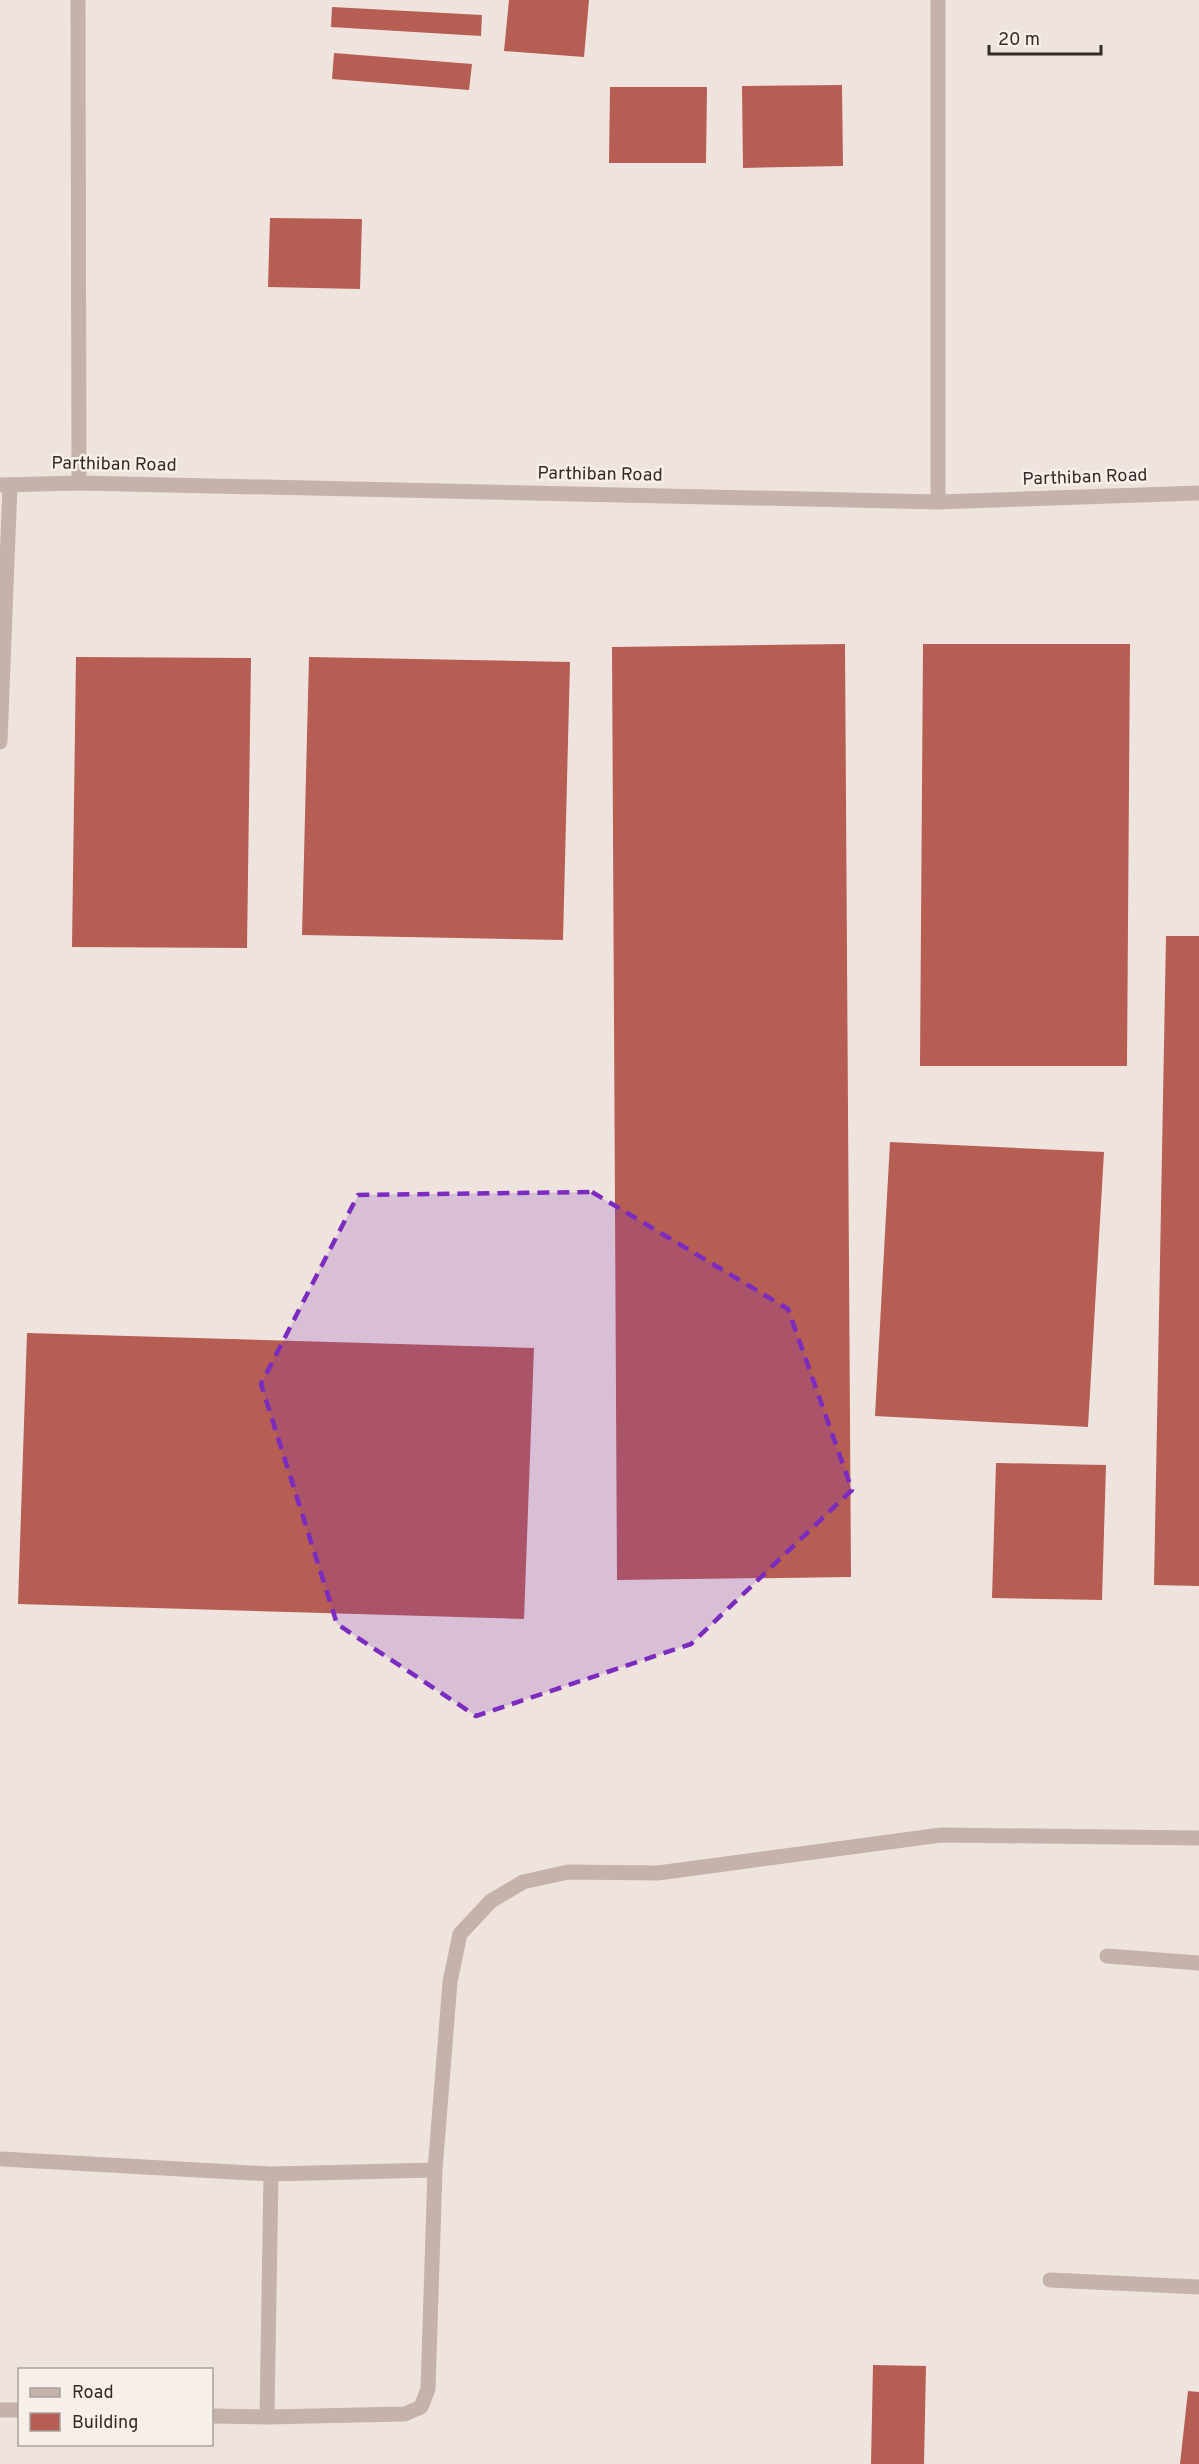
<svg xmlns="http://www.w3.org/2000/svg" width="1199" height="2464" font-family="Overpass,sans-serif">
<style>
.building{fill:#b65d54}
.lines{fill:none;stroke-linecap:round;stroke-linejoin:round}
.service{stroke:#c5b3ab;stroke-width:15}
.minor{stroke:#c5b3ab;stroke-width:15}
.marked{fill:#7b2cbf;fill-opacity:0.2;stroke:#7b2cbf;stroke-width:4.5;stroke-dasharray:12 8;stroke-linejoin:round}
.labels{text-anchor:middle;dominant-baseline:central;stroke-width:5;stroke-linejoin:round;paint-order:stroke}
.street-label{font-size:18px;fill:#342b29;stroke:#f7efe9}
</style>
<rect width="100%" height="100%" fill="#efe4dd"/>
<!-- building -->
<path class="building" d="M509 0H589L584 57 504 51Z
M332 7 482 15 481 36 331 27Z
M334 53 472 64 469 90 332 79Z
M842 85 843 166 743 168 742 86Z
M610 87H707L706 163H609Z
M270 218 362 219 360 289 268 287Z
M845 644 851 1577 617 1580 612 647Z
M923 644H1130L1127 1066H920Z
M76 657 251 658 247 948 72 947Z
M309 657 570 662 563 940 302 935Z
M1166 936H1199V1586L1154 1585Z
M890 1142 1104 1152 1088 1427 875 1416Z
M27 1333 534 1348 524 1619 18 1604Z
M996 1463 1106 1465 1102 1600 992 1598Z
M873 2365 926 2366 924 2464H871Z
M1188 2391 1199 2392V2464H1180Z"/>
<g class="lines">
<!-- service -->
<path class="service" d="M0 742 10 485
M1107 1956 1199 1963
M2 2159 271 2174
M435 2170 271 2174 267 2417 405 2414 421 2407 428 2389 435 2170 450 1982 460 1934 491 1901 523 1882 568 1872 658 1873 941 1835 1199 1838
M1050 2280 1199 2287
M0 2410H20
M212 2416 267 2417"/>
<!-- minor -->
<path class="minor" d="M78 0 79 483
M938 0V502
M0 485 79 483 938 502 1199 493"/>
</g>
<!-- marked area -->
<path class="marked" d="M592 1192 788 1309 852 1490 691 1644 476 1716 337 1624 261 1384 358 1195Z"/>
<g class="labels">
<!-- street labels -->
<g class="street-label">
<text transform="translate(114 465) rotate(1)">Parthiban Road</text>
<text transform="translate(600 475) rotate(1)">Parthiban Road</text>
<text transform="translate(1085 478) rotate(-2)">Parthiban Road</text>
</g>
</g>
<!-- legend -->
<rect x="18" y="2368" width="195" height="78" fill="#f7efe9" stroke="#a9a19c" stroke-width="1.5"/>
<rect x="30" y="2388" width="30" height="9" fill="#c5b3ab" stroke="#a9a19c" stroke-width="1.5"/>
<text x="72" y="2398" font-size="18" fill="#342b29">Road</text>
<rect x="30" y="2413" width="30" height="18" fill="#b65d54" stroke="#a9a19c" stroke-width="1.5"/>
<text x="72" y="2428" font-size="18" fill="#342b29">Building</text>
<!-- scale -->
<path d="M989 45v9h112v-9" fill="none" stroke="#342b29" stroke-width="3"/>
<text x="998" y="45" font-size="18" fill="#342b29" stroke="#f7efe9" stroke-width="4.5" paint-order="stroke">20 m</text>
</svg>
